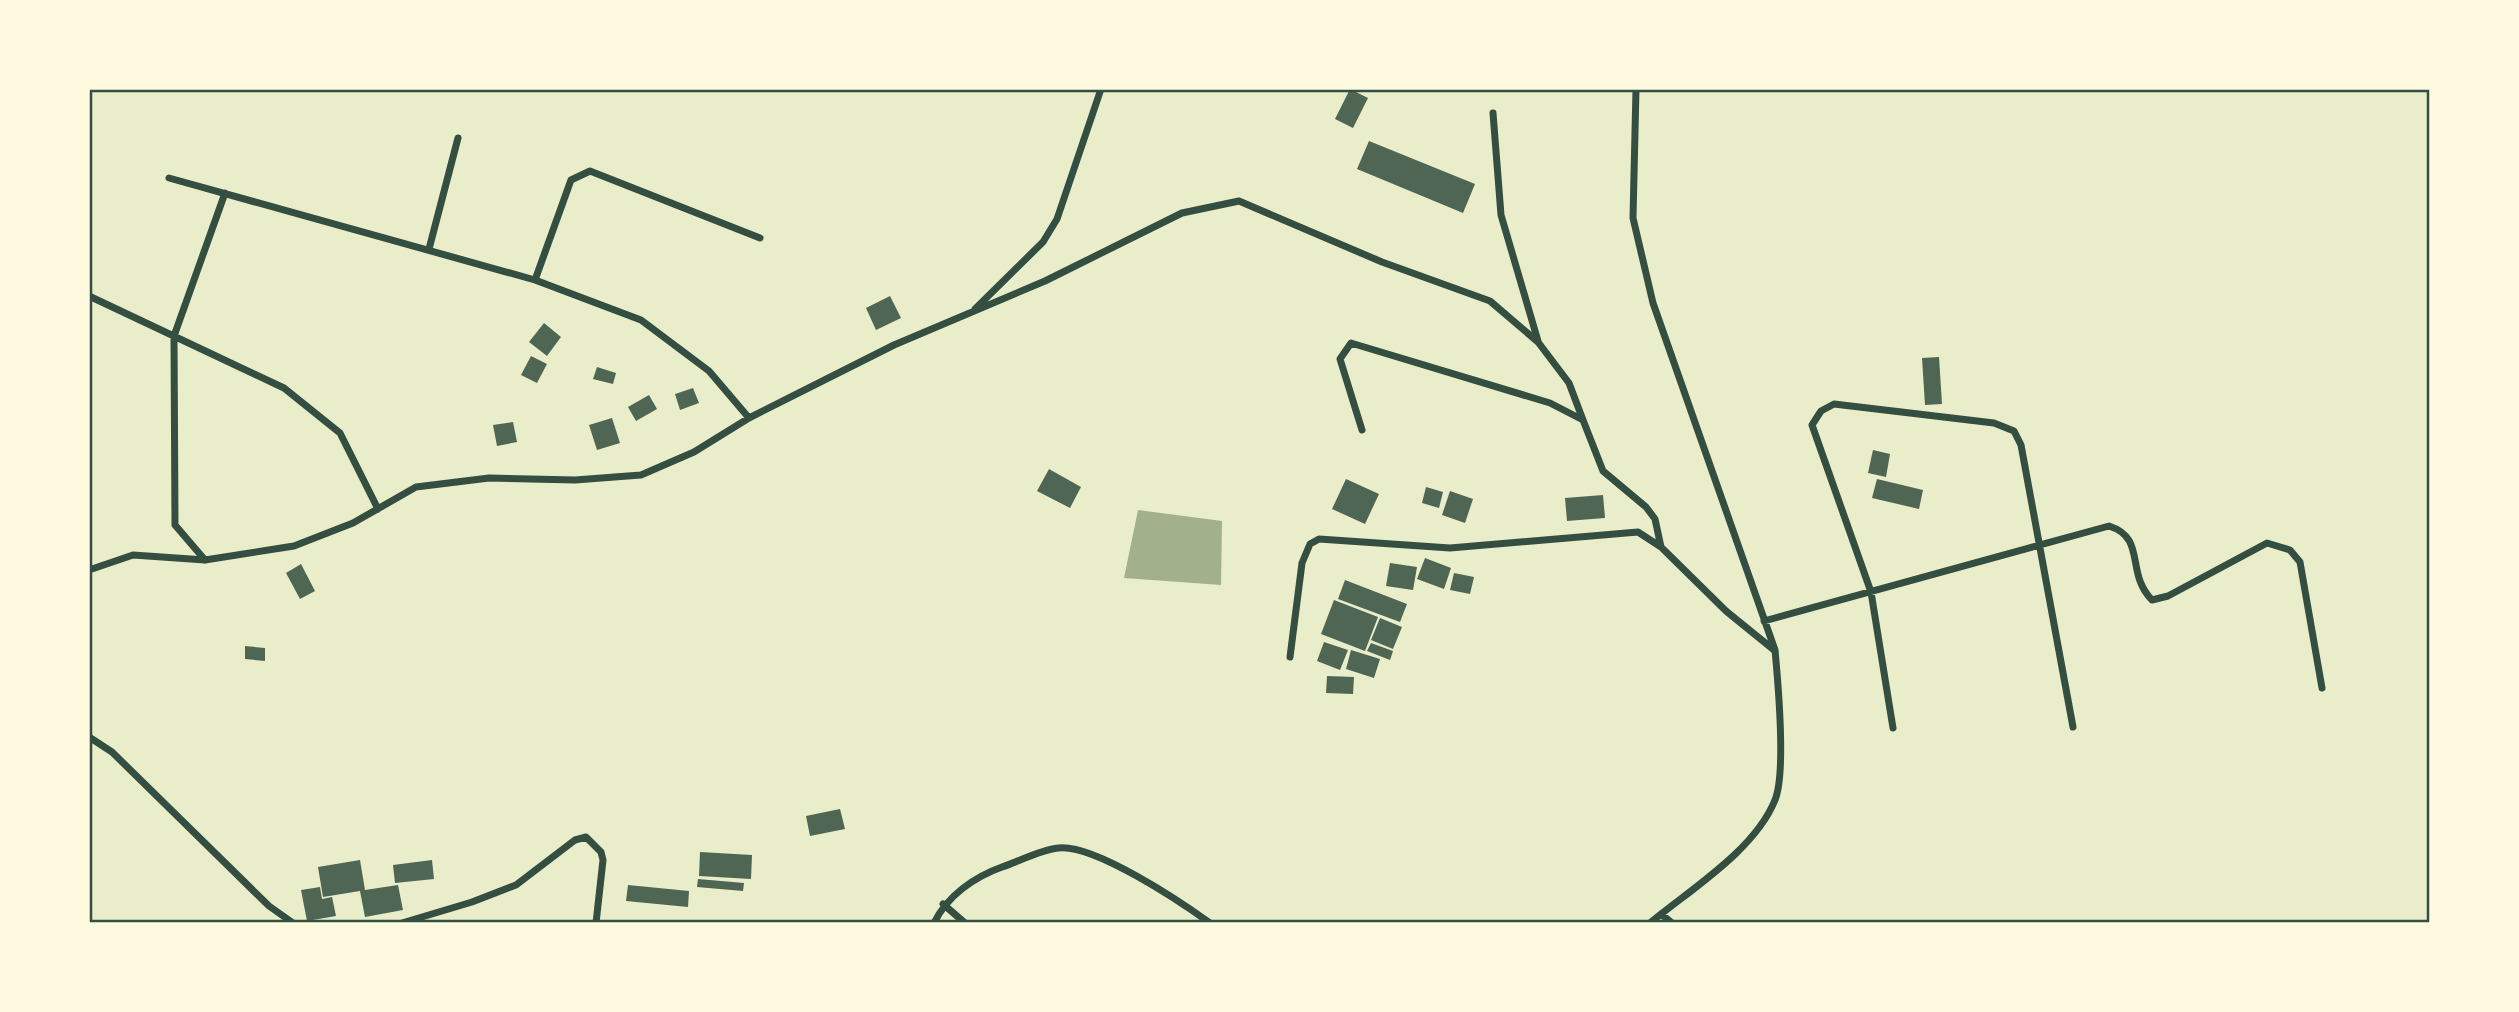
<svg xmlns="http://www.w3.org/2000/svg" width="2519" height="1012" font-family="'Space Grotesk',sans-serif">
<style>
.water{fill:#a3b18a}
.building{fill:#4f6655}
.lines{fill:none;stroke-linecap:round;stroke-linejoin:round}
.minor{stroke:#344e41;stroke-width:7}
.neatline{fill:none;stroke:#344e41;stroke-width:2.5}
</style>
<rect width="100%" height="100%" fill="#e9edc9"/>
<!-- water -->
<path class="water" d="M1138 510 1222 521 1221 585 1124 578Z"/>
<!-- building -->
<path class="building" d="M1350 89 1368 98 1353 128 1335 119Z
M1369 141 1475 184 1463 213 1357 169Z
M890 296 901 318 876 330 866 308Z
M544 323 561 337 547 356 529 342Z
M531 356 547 364 537 383 521 375Z
M1939 357 1942 404 1925 405 1922 358Z
M597 367 616 373 613 384 593 379Z
M693 388 699 403 680 410 675 394Z
M649 395 657 409 636 421 628 407Z
M612 418 620 443 597 450 589 425Z
M513 422 517 442 497 446 493 425Z
M1873 450 1890 454 1886 477 1868 473Z
M1049 469 1081 487 1070 508 1037 491Z
M1346 479 1379 494 1365 524 1332 509Z
M1877 479 1923 490 1919 509 1872 498Z
M1426 487 1443 492 1439 508 1422 503Z
M1450 491 1473 499 1465 523 1442 515Z
M1603 495 1605 518 1567 521 1565 498Z
M1425 558 1451 568 1444 589 1417 579Z
M1390 563 1417 567 1413 590 1386 586Z
M301 564 315 591 300 599 286 573Z
M1454 573 1474 577 1470 594 1450 590Z
M1345 580 1407 604 1400 622 1338 599Z
M1334 600 1378 617 1365 651 1321 634Z
M1380 618 1402 627 1393 649 1371 640Z
M1324 642 1348 650 1340 670 1317 661Z
M1371 643 1393 651 1390 660 1367 651Z
M245 646 265 648V661L245 659Z
M1351 650 1380 659 1374 678 1346 669Z
M1327 676 1354 677 1353 694 1326 693Z
M840 809 845 829 810 836 806 816Z
M700 852 752 855 751 879 699 876Z
M360 860 365 890 398 885 403 910 365 917 360 891 323 897 318 867Z
M432 860 434 879 395 883 393 865Z
M698 879 744 883 743 891 697 887Z
M628 885 689 891 688 907 626 901Z
M320 887 322 899 332 897 336 916 307 921 301 890Z"/>
<g class="lines">
<!-- minor -->
<path class="minor" d="M1636 89 1633 218 1653 303 1775 650C1778 682 1786 773 1775 800 1755 850 1691 889 1650 923
M1493 113 1501 215 1538 341
M169 178 535 280 641 320 709 371 749 418
M429 249 458 138
M535 280 571 180 590 171 760 238
M89 296 284 388 340 433 378 509
M975 309 1043 242 1057 219 1101 89
M1362 430 1340 359 1351 343 1550 403 1583 420 1603 471 1646 507 1655 519 1661 547
M205 560 175 525 174 336 225 193
M89 570 133 555 205 560 294 546 353 523 416 487 489 478 575 480 641 475 694 452 749 418 894 345 1045 281 1182 213 1239 201 1382 262 1490 301 1538 342 1569 383 1583 420
M1764 621 2109 526C2147 538 2125 573 2152 600L2168 596 2267 543 2290 550 2300 562 2322 688
M1290 657 1302 563 1310 544 1319 539 1450 548 1638 532 1661 547 1726 611 1774 650
M1893 728 1871 592 1812 425 1821 411 1834 404 1994 423 2014 431 2021 445 2073 727
M89 737 112 752 269 906 293 923
M943 904 965 923
M1661 914 1672 923
M402 923 472 902 516 885 575 840 586 837 601 852 603 860 596 923
M934 923C947 896 974 877 1002 867 1020 861 1040 850 1058 848 1093 843 1181 902 1210 923"/>
</g>
<!-- border -->
<rect width="2519" height="1012" fill="none" stroke="#fefae0" stroke-width="182"/>
<rect x="91" y="91" width="2337" height="830" class="neatline"/>
</svg>
